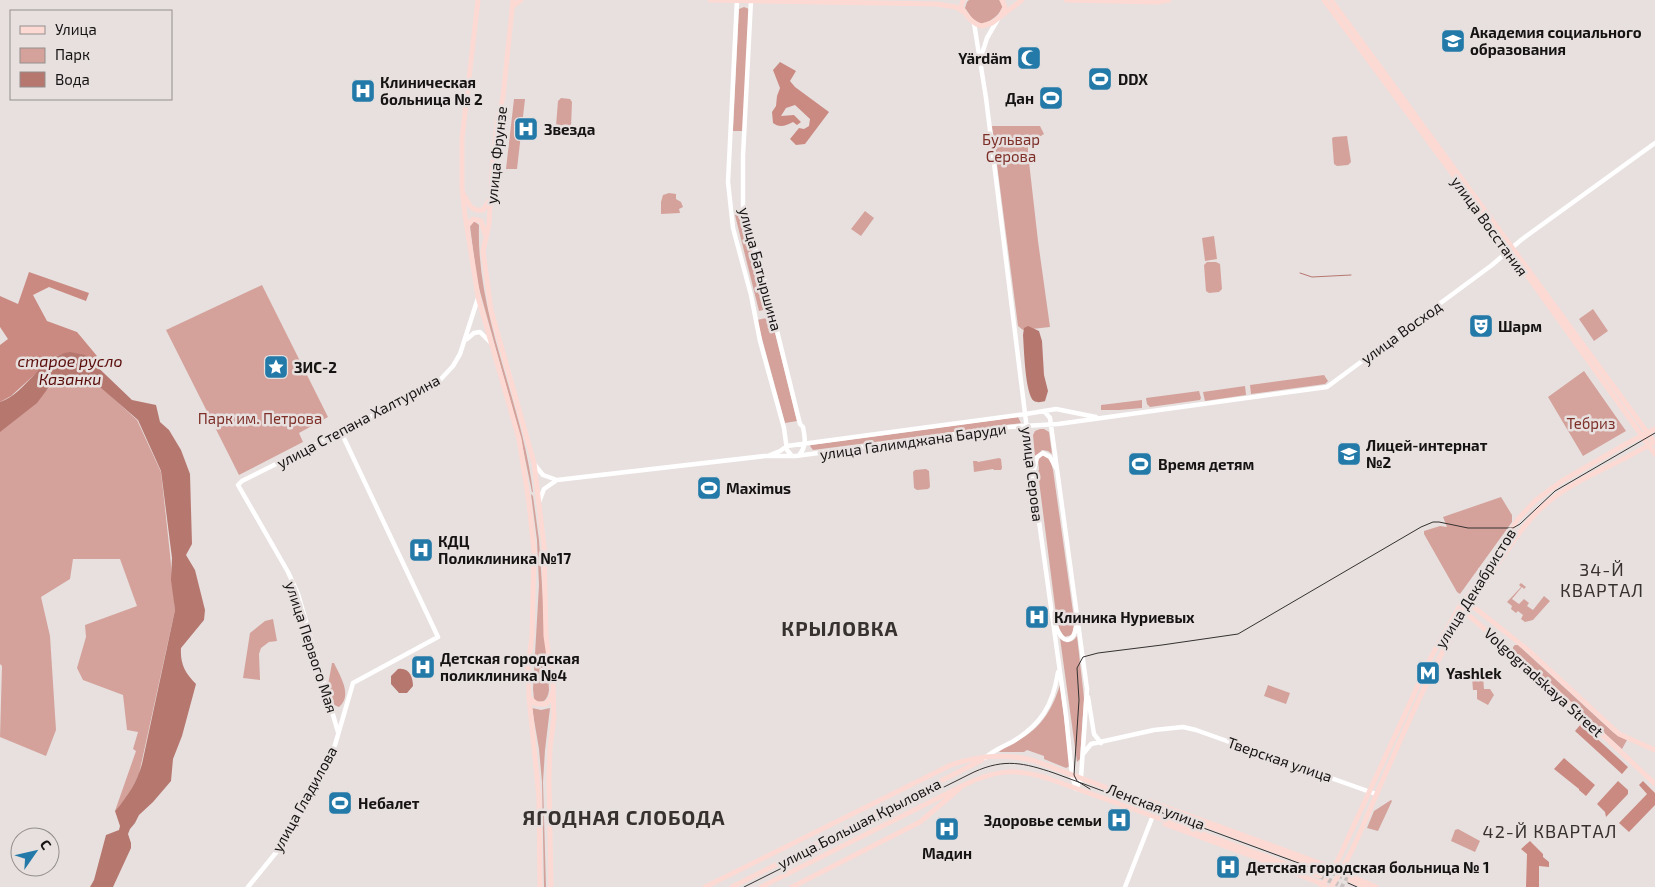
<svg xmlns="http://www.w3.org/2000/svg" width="1655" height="887" font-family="'Exo 2',sans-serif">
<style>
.green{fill:#d4a29b}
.forest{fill:#ca8a81}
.water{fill:#b6776f}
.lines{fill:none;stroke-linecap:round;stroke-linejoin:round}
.stream{stroke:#b6776f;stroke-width:1}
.major-tunnel{stroke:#c8c1c0;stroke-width:5;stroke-dasharray:5 2.5;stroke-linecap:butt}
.minor{stroke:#fff;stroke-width:4.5}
.major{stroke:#fdd9d3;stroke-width:5}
.tram{stroke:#343130;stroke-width:1}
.labels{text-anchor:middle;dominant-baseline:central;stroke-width:5;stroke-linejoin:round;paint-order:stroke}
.poi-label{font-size:15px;font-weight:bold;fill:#161313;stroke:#e7e0df;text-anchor:start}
.park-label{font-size:15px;fill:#7d2f28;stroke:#e7e0df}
.street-label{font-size:15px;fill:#161313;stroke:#e7e0df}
.water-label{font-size:16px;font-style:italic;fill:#5a0d0a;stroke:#e7e0df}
.quarter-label{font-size:18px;letter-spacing:1px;fill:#373130;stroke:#e7e0df}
.district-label{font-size:20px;font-weight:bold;letter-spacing:1px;fill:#373130;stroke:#e7e0df}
</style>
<rect width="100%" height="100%" fill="#e7e0df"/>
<!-- green -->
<path class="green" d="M969 0H999L1004 4C999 16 993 20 982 24L974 21 965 8 967 2Z
M744 7 749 9 743 131H733L739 9Z
M561 98 570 99 572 102 571 127 569 130H558L556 126 558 101Z
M514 99H525L517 169H506Z
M992 126H1040L1044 134 1028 144V153L1038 241 1050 327 1023 330 1018 326Z
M1347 136 1351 162 1348 165 1337 166 1334 164 1332 138 1334 137Z
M669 193 676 194V199L681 202 683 207 679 209 680 213 661 214V202L663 195Z
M865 211 874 218 861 236 851 229Z
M742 214 767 309 759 311 735 215Z
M474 221 479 225C476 317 522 401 533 492H532L521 439 477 281 470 226Z
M1214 236 1217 259 1205 261 1202 238Z
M1207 262H1216L1220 264 1222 289 1219 292 1209 293 1206 291 1204 265Z
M262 285 328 417 299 433 303 442 239 475 166 330Z
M1593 309 1608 331 1594 341 1579 319Z
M771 317 797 421 785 423 757 320Z
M1584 371 1626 431 1583 456 1548 397Z
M1324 375 1328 381 1325 384 1251 394 1250 385Z
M100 386 137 420 161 472 170 554 175 610 139 774 128 796 115 811 136 751 133 749 138 732 127 730 123 695 83 680 77 668 86 637 85 625 137 606 120 559H73L70 579 41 597 50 636 56 730 46 756 0 737 2 666 0 664V430L50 387Z
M1245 386 1246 395 1205 401 1203 392Z
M1199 391 1201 398 1200 400 1150 407 1147 404 1146 398Z
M1142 400V408L1119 410H1101V405Z
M1018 417 1021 423 813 450 810 446 811 445Z
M1040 429H1044L1049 432 1052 454 1048 451 1042 450 1035 457 1033 435 1035 431Z
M1043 455 1050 459 1053 470 1074 619V630L1072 635 1064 637 1060 632 1057 622 1038 473 1039 469 1038 460Z
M999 458 1001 459 1002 468 1001 470H994L993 469 974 472 973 461H977L978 462Z
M926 469 929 471 930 487 928 489 917 490 914 488 913 472 915 470Z
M531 494 533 496 539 540 549 690C548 699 543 706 534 699L533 689 539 585 537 540Z
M1501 497 1512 515V522L1460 594 1457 592 1424 534V531L1440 526 1447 527 1443 517Z
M1521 583 1526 587 1524 589 1522 587 1512 599 1519 604 1524 599 1529 603 1527 606 1533 610 1544 596 1550 601 1533 620 1525 622 1521 619 1523 615 1518 611 1516 613 1511 609 1512 606 1507 602 1521 587 1519 585Z
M273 619 277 641 269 642 261 648 259 654 260 680 243 678 250 633 265 621Z
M1077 636 1084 698 1080 759 1077 762 1060 638C1067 642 1072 644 1077 636Z
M1515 645H1518L1614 733 1627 740 1622 749 1513 650V647Z
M332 663H334C340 676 353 695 339 707L334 705 328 685Z
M1483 677 1484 689H1490L1494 695 1488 705 1477 699V690H1473L1472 678Z
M1060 685 1070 766 1066 768 1044 759V756L1027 750 1024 752H999C1004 747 1015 743 1022 738 1043 726 1053 707 1060 685Z
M1268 685 1290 693 1286 704 1264 696Z
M532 708 541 710 550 708 545 750 543 782 546 887H544L542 782 539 749Z
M1391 800 1392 801 1378 831 1367 828 1374 811Z
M1458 829 1480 841 1475 852 1451 841 1455 830Z"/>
<!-- forest -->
<path class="forest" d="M780 62 796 71 790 81 795 87 829 112 805 144 796 145 790 139 799 128 804 129 809 126 810 119 795 105 786 108 781 116 794 115 801 122 797 125 793 122C786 126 779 128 773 123L772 112 776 106 777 96 780 88 773 70Z
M29 272 89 293 86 301 49 287 33 295 47 321 77 332 97 356 90 360C79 351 66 352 54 357L11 396 0 402V345L8 339 0 327V296L18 304Z
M1581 724 1628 767 1622 774 1575 731Z
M1564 758 1595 785 1586 796 1579 790V789L1554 769Z
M1618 781 1628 790V794L1606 817 1605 812 1597 804Z
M1643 781 1655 793V805L1629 832 1619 823 1647 794 1639 785Z
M1530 841 1543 854V857L1549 862V867L1539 866V887H1526L1527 854 1521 849Z"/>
<!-- water -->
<path class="water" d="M1028 326 1039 331 1042 341 1044 375 1048 391 1045 401C1042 402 1037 403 1034 401 1025 395 1024 347 1023 335L1024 328Z
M70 352 85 355 132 400 156 405 160 422 169 430 181 450 190 474 192 544 186 555 195 570 205 610 204 620 181 648C180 664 185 673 196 684L182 736 173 759 171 781 153 802 139 815 135 823 130 829 128 834 131 843V848L113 887H90L94 880 106 835 119 830 120 826 115 811C128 796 137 782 142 764L175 610 171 580 172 558 161 471 138 420 100 387H49L37 403 0 432V402C27 393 40 356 70 352Z
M398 669C409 667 413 677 413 686L407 693H399L391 684V676Z"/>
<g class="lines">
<!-- stream -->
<path class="stream" d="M1300 273 1312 277 1351 275"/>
<!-- major-tunnel -->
<path class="major-tunnel" d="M1324 869 1350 880
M1320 876 1344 887"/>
<!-- minor -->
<path class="minor" d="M737 0 728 182 733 228 751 295 760 341 784 428 787 450 792 456
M751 0 743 156V209L763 274 800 424 803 427C805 438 807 446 799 455
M974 23 986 98 1033 478 1066 715 1072 775 1076 789
M981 57 987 38 998 19
M467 339 474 333 480 332 490 342
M1044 411 1050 418 1087 689 1081 778 1076 789
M770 455 780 451 787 446 1026 414 1056 409 1096 417
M534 464 543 475 557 480
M1034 470 1037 457 1043 453 1050 457 1056 468
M539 502 544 489 557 480 765 456H796L1009 427 1058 424 1327 387 1492 265 1521 240 1655 143
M1056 626C1058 632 1065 647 1073 636 1076 632 1076 624 1077 619
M1088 697 1094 734 1101 743
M338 732 298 594 288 572 238 485 242 481 388 408 440 380 453 366 460 354 478 298
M1083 754 1091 744 1154 730 1183 727 1196 730 1376 794
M985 758C992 751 1002 747 1012 742 1041 725 1053 705 1058 672
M248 887 283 844 335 745 353 683 438 637 341 432
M1125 887 1152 818"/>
<!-- major -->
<path class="major" d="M478 0 462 139V188L465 215 478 297 519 439 529 503 534 552 532 636 528 667 529 697 539 798 540 887
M513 0 503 97 497 123 492 173 489 224 483 251 491 310 534 463 544 546 546 636 553 685 554 717 550 748 549 780 551 887
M710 0 936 4 956 7 965 13
M963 0 961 7C966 15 972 24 982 26L992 23 1022 0
M1066 0 1157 2 1169 0
M1324 0 1514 257 1655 454
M1331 0 1655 443
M513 6 521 0
M1002 13 1005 7 1002 0
M464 195C469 204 471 212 483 210L489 201
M467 226 473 219 481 221 485 234
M1461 604 1465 612 1557 692 1655 784
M1461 604H1470L1528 650 1619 734 1655 750
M529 697 536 704H546L551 698 552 693
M1149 801 1325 865 1376 887
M1165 824 1257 858 1325 885
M1350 880 1365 887
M705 887 951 765C977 756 1007 753 1035 761L1324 869
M732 887 982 760
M761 887 964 785C995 770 1015 768 1047 778L1320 876
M792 887 920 822 959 789
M1321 887 1338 860 1431 657 1461 604 1473 589 1518 519 1536 500 1562 481 1626 444 1655 429
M1331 887C1354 853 1368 812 1385 775 1403 734 1420 694 1441 655 1457 624 1476 596 1495 568 1511 545 1525 521 1547 503 1579 476 1620 464 1655 441"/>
<!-- tram -->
<path class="tram" d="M1090 789 1077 781 1074 775 1079 700 1077 668 1083 657 1098 653 1162 645 1238 634 1421 527 1433 522H1439L1468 528H1513L1520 524 1555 491 1655 433
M1348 883 1357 887
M744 887 974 772C1005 758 1024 763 1054 773L1323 872"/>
</g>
<!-- icons -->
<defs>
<symbol id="university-square" viewBox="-11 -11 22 22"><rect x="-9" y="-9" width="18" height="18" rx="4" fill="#237aa9" stroke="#e7e0df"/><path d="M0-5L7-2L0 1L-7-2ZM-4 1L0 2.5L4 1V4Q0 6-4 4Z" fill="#fff"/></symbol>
<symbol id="mosque-square" viewBox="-11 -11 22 22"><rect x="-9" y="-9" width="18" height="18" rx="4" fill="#237aa9" stroke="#e7e0df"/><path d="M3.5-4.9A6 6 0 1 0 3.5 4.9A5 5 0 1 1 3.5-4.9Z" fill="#fff"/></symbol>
<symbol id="stadium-square" viewBox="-11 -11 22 22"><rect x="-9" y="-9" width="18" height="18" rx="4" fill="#237aa9" stroke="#e7e0df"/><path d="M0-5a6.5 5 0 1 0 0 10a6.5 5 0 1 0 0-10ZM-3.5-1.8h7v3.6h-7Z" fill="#fff"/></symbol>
<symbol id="hospital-square" viewBox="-11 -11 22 22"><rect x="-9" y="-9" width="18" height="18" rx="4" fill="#237aa9" stroke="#e7e0df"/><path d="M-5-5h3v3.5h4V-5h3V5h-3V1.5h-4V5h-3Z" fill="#fff"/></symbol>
<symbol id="theatre-square" viewBox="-11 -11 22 22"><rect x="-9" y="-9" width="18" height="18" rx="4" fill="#237aa9" stroke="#e7e0df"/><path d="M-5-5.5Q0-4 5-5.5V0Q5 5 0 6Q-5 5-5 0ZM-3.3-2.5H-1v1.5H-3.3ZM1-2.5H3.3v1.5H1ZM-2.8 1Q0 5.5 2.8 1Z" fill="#fff"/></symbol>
<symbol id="sight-square" viewBox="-11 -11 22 22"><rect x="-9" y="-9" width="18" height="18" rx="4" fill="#237aa9" stroke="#e7e0df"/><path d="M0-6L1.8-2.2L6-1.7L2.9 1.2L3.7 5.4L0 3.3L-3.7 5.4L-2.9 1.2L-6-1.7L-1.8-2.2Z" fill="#fff"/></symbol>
<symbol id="school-square" viewBox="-11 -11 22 22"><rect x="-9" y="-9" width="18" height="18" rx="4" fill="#237aa9" stroke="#e7e0df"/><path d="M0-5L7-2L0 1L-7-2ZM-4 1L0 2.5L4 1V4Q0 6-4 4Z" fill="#fff"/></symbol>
<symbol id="metro-square" viewBox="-11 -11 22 22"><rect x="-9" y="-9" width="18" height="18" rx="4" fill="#237aa9" stroke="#e7e0df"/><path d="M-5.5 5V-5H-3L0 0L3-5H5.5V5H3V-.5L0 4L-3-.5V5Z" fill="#fff"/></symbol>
</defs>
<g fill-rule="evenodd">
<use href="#university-square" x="1439" y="27" width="28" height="28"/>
<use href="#mosque-square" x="1015" y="44" width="28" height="28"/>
<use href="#stadium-square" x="1086" y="65" width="28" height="28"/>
<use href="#hospital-square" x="349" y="77" width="28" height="28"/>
<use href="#stadium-square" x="1037" y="84" width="28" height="28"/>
<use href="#hospital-square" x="512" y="115" width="28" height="28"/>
<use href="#theatre-square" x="1467" y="312" width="28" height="28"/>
<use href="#sight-square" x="262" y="353" width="28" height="28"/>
<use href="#school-square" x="1335" y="440" width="28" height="28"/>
<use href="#stadium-square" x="1126" y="450" width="28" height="28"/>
<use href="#stadium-square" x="695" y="474" width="28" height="28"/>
<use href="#hospital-square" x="407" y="536" width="28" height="28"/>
<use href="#hospital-square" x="1023" y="603" width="28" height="28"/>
<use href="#hospital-square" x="409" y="653" width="28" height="28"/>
<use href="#metro-square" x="1414" y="659" width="28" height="28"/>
<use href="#stadium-square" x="326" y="789" width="28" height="28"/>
<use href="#hospital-square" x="1105" y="806" width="28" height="28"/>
<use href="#hospital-square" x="933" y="815" width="28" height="28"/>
<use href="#hospital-square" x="1214" y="853" width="28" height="28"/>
</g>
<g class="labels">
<!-- poi labels -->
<g class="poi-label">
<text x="1470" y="32">Академия социального<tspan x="1470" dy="17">образования</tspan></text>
<text x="1012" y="58" text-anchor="end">Yärdäm</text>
<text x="1118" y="79">DDX</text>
<text x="380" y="82">Клиническая<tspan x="380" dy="17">больница № 2</tspan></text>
<text x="1034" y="98" text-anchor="end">Дан</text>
<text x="544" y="129">Звезда</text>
<text x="1498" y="326">Шарм</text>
<text x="294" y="367">ЗИС-2</text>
<text x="1366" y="445">Лицей-интернат<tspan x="1366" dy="17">№2</tspan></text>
<text x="1158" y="464">Время детям</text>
<text x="726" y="488">Maximus</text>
<text x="438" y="541">КДЦ<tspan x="438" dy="17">Поликлиника №17</tspan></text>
<text x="1054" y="617">Клиника Нуриевых</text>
<text x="440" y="658">Детская городская<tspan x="440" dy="17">поликлиника №4</tspan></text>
<text x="1446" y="673">Yashlek</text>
<text x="358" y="803">Небалет</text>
<text x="1102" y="820" text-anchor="end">Здоровье семьи</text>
<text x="947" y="853" text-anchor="middle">Мадин</text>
<text x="1246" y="867">Детская городская больница № 1</text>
</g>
<!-- park labels -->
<g class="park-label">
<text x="1011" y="139">Бульвар<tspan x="1011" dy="17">Серова</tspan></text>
<text x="260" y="418">Парк им. Петрова</text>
<text x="1591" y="423">Тебриз</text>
</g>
<!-- street labels -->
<g class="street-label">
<text transform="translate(496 155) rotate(-84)">улица Фрунзе</text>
<text transform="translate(1490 226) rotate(54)">улица Восстания</text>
<text transform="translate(761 269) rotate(75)">улица Батыршина</text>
<text transform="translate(1401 332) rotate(-36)">улица Восход</text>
<text transform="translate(358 421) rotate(-28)">улица Степана Халтурина</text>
<text transform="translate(913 441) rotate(-8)">улица Галимджана Баруди</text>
<text transform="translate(1033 474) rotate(83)">улица Серова</text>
<text transform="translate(1475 588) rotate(-58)">улица Декабристов</text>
<text transform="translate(312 647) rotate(72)">улица Первого Мая</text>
<text transform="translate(1544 682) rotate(42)">Volgogradskaya Street</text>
<text transform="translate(1280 759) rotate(19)">Тверская улица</text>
<text transform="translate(304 799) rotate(-61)">улица Гладилова</text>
<text transform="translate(1156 806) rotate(21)">Ленская улица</text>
<text transform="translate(859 823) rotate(-27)">улица Большая Крыловка</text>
</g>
<!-- water labels -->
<g class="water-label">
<text x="70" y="360">старое русло<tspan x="70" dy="18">Казанки</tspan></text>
</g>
<!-- quarter labels -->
<g class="quarter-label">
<text x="1602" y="569">34-Й<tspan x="1602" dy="21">КВАРТАЛ</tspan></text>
<text x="1550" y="831">42-Й КВАРТАЛ</text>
</g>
<!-- district labels -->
<g class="district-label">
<text x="840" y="628">КРЫЛОВКА</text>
<text x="624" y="817">ЯГОДНАЯ СЛОБОДА</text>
</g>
</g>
<!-- legend -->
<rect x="10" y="10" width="162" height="90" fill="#e7e0df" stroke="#938e8d"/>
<rect x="20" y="26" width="25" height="8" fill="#fdd9d3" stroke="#938e8d"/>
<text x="55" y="35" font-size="15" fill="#161313">Улица</text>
<rect x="20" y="48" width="25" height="15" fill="#d4a29b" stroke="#938e8d"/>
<text x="55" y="60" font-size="15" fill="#161313">Парк</text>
<rect x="20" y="72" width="25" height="15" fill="#b6776f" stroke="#938e8d"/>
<text x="55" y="85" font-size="15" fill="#161313">Вода</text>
<!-- north arrow -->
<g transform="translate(35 852) rotate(56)"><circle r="24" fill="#e7e0df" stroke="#938e8d"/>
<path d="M0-4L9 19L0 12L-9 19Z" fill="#237aa9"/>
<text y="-8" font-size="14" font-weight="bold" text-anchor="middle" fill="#161313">С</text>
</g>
</svg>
